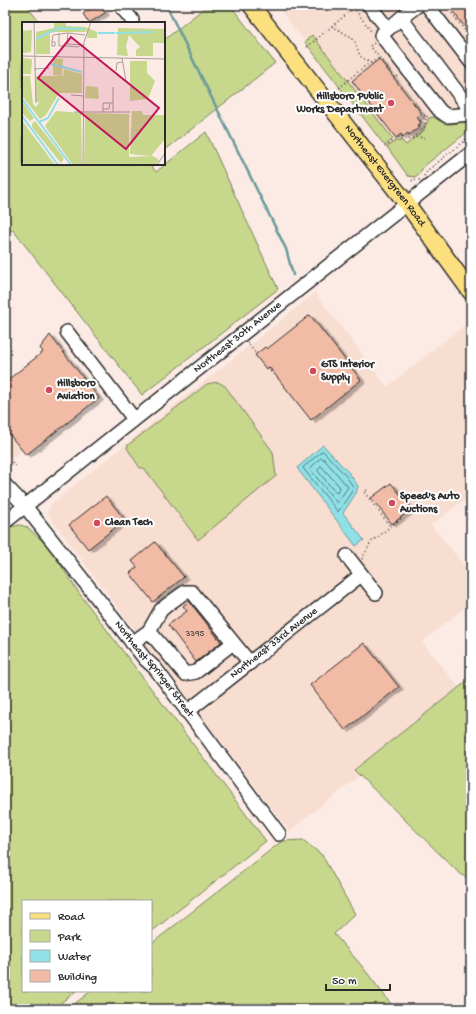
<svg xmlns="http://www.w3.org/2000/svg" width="476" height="1014" font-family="'Gochi Hand',sans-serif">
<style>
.built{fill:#f8ddd1}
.green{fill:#c7d78c;stroke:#79815c}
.water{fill:#8fe1e7;stroke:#67989c}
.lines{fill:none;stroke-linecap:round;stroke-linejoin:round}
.shore{stroke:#537476;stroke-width:1}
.stream{stroke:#67989c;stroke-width:2.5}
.building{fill:#f1bba5;stroke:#2b2b2b;filter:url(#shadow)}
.minor-casing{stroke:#2b2b2b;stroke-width:16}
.major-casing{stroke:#2b2b2b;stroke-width:19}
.path{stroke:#2b2b2b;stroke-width:1.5;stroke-dasharray:1 3;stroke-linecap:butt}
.minor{stroke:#fff;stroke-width:13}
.major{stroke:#fce080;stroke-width:16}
.poi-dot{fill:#d1495b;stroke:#fff;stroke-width:1.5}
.labels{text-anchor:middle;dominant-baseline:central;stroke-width:4;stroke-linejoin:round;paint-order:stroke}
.number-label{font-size:9px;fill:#5c4f4a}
.poi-label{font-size:11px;font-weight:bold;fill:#2b2b2b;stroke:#fff;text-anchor:start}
.street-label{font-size:11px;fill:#2b2b2b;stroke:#fff}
.inset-river{fill:none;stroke:#8fe1e7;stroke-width:2}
.inset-road{fill:none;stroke:#a89e9a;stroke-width:1}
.view{fill:#c2185b;fill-opacity:0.15;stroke:#c2185b;stroke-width:2}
.inset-edge{fill:none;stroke:#2b2b2b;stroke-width:2}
</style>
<defs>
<filter id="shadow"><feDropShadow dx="4.5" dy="2.5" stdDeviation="0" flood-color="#0004"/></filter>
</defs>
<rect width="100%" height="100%" fill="#fbebe4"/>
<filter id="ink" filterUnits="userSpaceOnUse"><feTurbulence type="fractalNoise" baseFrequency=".025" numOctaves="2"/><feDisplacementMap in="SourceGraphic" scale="8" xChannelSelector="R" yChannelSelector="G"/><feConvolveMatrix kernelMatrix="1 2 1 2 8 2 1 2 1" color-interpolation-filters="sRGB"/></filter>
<g filter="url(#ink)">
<!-- built -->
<path class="built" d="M276 5H471V129L423 167 420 173 415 177 408 176Z
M315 293 387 387 467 323 471 328V495L431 525 471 574V602L422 642 459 688 354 769 360 775 289 831 162 664 153 655 47 513 51 504Z
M5 429 22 450 5 464Z"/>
<!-- green -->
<path class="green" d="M5 5H26L40 23H23V164H150L156 172 206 132 278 289 142 395 13 230 5 231Z
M208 5H230L275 63 164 151V40Z
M312 35 393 139 385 146 305 42Z
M433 117C438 120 443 123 448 124 457 125 468 117 471 129L423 167 420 173 415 177 408 176 387 147 397 140 399 142 401 140 406 145 423 131 429 118Z
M218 382 225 386 273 452 276 476 198 540 144 468H140L127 448 128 445 207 384Z
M20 525 27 527 49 547 79 593 266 841 151 932V901H23V991H76L53 1009H5V531L10 527Z
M471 678V882L456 870 354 770Z
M303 840 322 855 355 914 334 934 361 965 395 1009H68L91 991H151V944L282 841Z"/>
<!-- water -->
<path class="water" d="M323 445 349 473 358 486 356 493 343 513 364 540 356 546 297 468Z"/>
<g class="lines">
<!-- shore -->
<path class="shore" d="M323 451 346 476 353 487 352 491 338 512 303 468Z
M321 458 324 459 348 487 337 503 310 469Z
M321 466 340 487 337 493 335 492 318 471Z"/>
<!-- stream -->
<path class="stream" d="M169 11 286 249 293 275"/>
</g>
<!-- building -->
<path class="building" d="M95 5H100L105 13 89 23 83 14Z
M448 5H471V35Z
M379 59 422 114 417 117 421 123 418 125 420 127 409 135 408 133 403 137 401 134 396 138 352 81Z
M310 315 361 380 311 420 269 367 266 369 255 355 265 347 267 349Z
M50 335 99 398 26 455 5 429V382L43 352 40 348Z
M391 483 412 509 392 524 371 498Z
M106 496 125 520 88 549 69 525Z
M155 542 184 577 153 602 130 573 137 567 132 561Z
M189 601 221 642 196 662 168 625 187 611 183 606Z
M364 643 399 687 345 730 310 685Z"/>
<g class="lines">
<defs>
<g id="minor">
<path d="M120 5 132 20"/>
<path d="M369 5 388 29"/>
<path d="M418 5 401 18 464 101 471 114"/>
<path d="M427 5 471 62"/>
<path d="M401 18 381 35 440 111 447 116 471 114"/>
<path d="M67 332 134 419"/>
<path id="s1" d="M5 485 25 506 145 659 155 668 279 834"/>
<path id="s2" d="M5 522 471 153"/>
<path d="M347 556 376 593"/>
<path d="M149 631 185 674 196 672 233 643"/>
<path d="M132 643 149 631 161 610 167 605 185 592H192L250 663"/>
<path id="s3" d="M187 712 361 575"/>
</g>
<g id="major">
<path id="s4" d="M251 5 407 204 471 292"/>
</g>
</defs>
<!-- minor casing -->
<use href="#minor" class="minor-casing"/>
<!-- major casing -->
<use href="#major" class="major-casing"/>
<!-- path -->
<path class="path" d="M447 7 471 38
M332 26 351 37 355 42 360 56 372 64
M374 43 370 46 396 78 399 75
M307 47 354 8 371 31
M466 87 471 83
M339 88 365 66 379 58
M420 121 430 115
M412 138 418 137 425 138
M385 147 400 136 407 140 412 138 425 126 426 118 414 102
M424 176 428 170 471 136
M412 181 413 179 420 180
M247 342 256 354
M268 368 273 375
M12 462 16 467
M367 490 364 492 390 526
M362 559 371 542 403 517"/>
<!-- minor -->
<use href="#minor" class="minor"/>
<!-- major -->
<use href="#major" class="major"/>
</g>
</g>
<!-- markers -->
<g class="poi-dot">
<circle cx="391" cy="103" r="4"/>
<circle cx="313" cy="371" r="4"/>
<circle cx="49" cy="390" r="4"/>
<circle cx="392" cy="503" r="4"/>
<circle cx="97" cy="523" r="4"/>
</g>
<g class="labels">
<!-- number labels -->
<g class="number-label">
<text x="195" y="634">3395</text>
</g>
<!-- poi labels -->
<g class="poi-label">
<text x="383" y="97" text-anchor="end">Hillsboro Public<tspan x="383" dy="13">Works Department</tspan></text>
<text x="321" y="365">GTS Interior<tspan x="321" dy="13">Supply</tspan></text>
<text x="57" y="384">Hillsboro<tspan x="57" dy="13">Aviation</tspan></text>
<text x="400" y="497">Speed's Auto<tspan x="400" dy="13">Auctions</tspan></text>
<text x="105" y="523">Clean Tech</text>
</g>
<!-- street labels -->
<g class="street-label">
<text stroke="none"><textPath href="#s4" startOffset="217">Northeast Evergreen Road</textPath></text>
<text stroke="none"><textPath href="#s2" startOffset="297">Northeast 30th Avenue</textPath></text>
<text stroke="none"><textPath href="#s3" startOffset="111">Northeast 33rd Avenue</textPath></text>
<text stroke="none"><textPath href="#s1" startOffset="237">Northeast Springer Street</textPath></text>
</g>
</g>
<!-- overview -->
<g transform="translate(22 22)">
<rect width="143" height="143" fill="#fbebe4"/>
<path d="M32 0H44V4L63 5 75 10V16H65V7L64 10H33L28 11V32H14V10L32 6ZM96 6 143 7V21H131V34H114V28L118 25 107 13 104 24 106 34 95 33ZM10 8 9 30 0 31V9ZM0 36 10 37 9 52H0ZM31 36 41 37 40 54 31 53ZM108 39H125V51L133 59 126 77 108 79ZM42 47 60 52V71H37L24 93 18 97 0 74V54H8L11 82 14 85 17 81 13 78 14 54H41ZM64 64 76 65 77 77 63 76ZM0 79 12 96 8 99 0 91ZM34 89 59 91 60 143H51L23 104ZM110 89H120L121 93H143V117L129 134 108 132ZM63 91 107 92V135L131 134 137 138 134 143H62ZM0 98 6 107 33 143H3L0 139ZM13 99 42 136 39 141 10 105V102Z" fill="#c7d78c"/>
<path class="inset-river" d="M76 11H93M94 11 132 10M14 17 36 6 62 7M29 42 60 50M0 77 49 143M0 94 36 143M17 100 26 96 37 76"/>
<path class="inset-road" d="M12 0 14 81M37 11V24H45M30 20V24H33V20H30L31 13 46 11M62 23 45 22 46 11 63 13M45 24 56 25 59 23M0 34 143 37M100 36 104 59M12 47 27 46M94 49 95 41 100 40M49 73 62 74M81 87H87L88 81M52 90H108M81 90V81H91M91 90V65M61 143 62 20 69 0M135 143 143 131"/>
<path class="view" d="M49 15 137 86 104 127 16 56Z"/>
<rect width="143" height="143" class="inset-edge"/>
</g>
<!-- margin -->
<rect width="476" height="1014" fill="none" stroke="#fff" stroke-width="20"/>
<rect x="10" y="10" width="456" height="994" fill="none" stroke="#2b2b2b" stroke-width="1.5" filter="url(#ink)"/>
<!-- legend -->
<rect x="22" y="900" width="130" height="92" fill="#ffffff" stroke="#aaaaaa"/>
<rect x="30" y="913" width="20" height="6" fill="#fce080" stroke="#aaaaaa"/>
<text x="58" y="920" font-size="12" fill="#2b2b2b">Road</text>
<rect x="30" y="930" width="20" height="12" fill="#c7d78c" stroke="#aaaaaa"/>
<text x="58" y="940" font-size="12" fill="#2b2b2b">Park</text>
<rect x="30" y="950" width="20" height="12" fill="#8fe1e7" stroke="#aaaaaa"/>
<text x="58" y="960" font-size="12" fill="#2b2b2b">Water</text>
<rect x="30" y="970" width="20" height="12" fill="#f1bba5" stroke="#aaaaaa"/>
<text x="58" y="980" font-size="12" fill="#2b2b2b">Building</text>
<!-- scale -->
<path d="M326 984v6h64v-6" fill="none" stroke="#2b2b2b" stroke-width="2"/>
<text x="332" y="984" font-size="12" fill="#2b2b2b" stroke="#ffffff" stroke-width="3" paint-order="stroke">50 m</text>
</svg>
